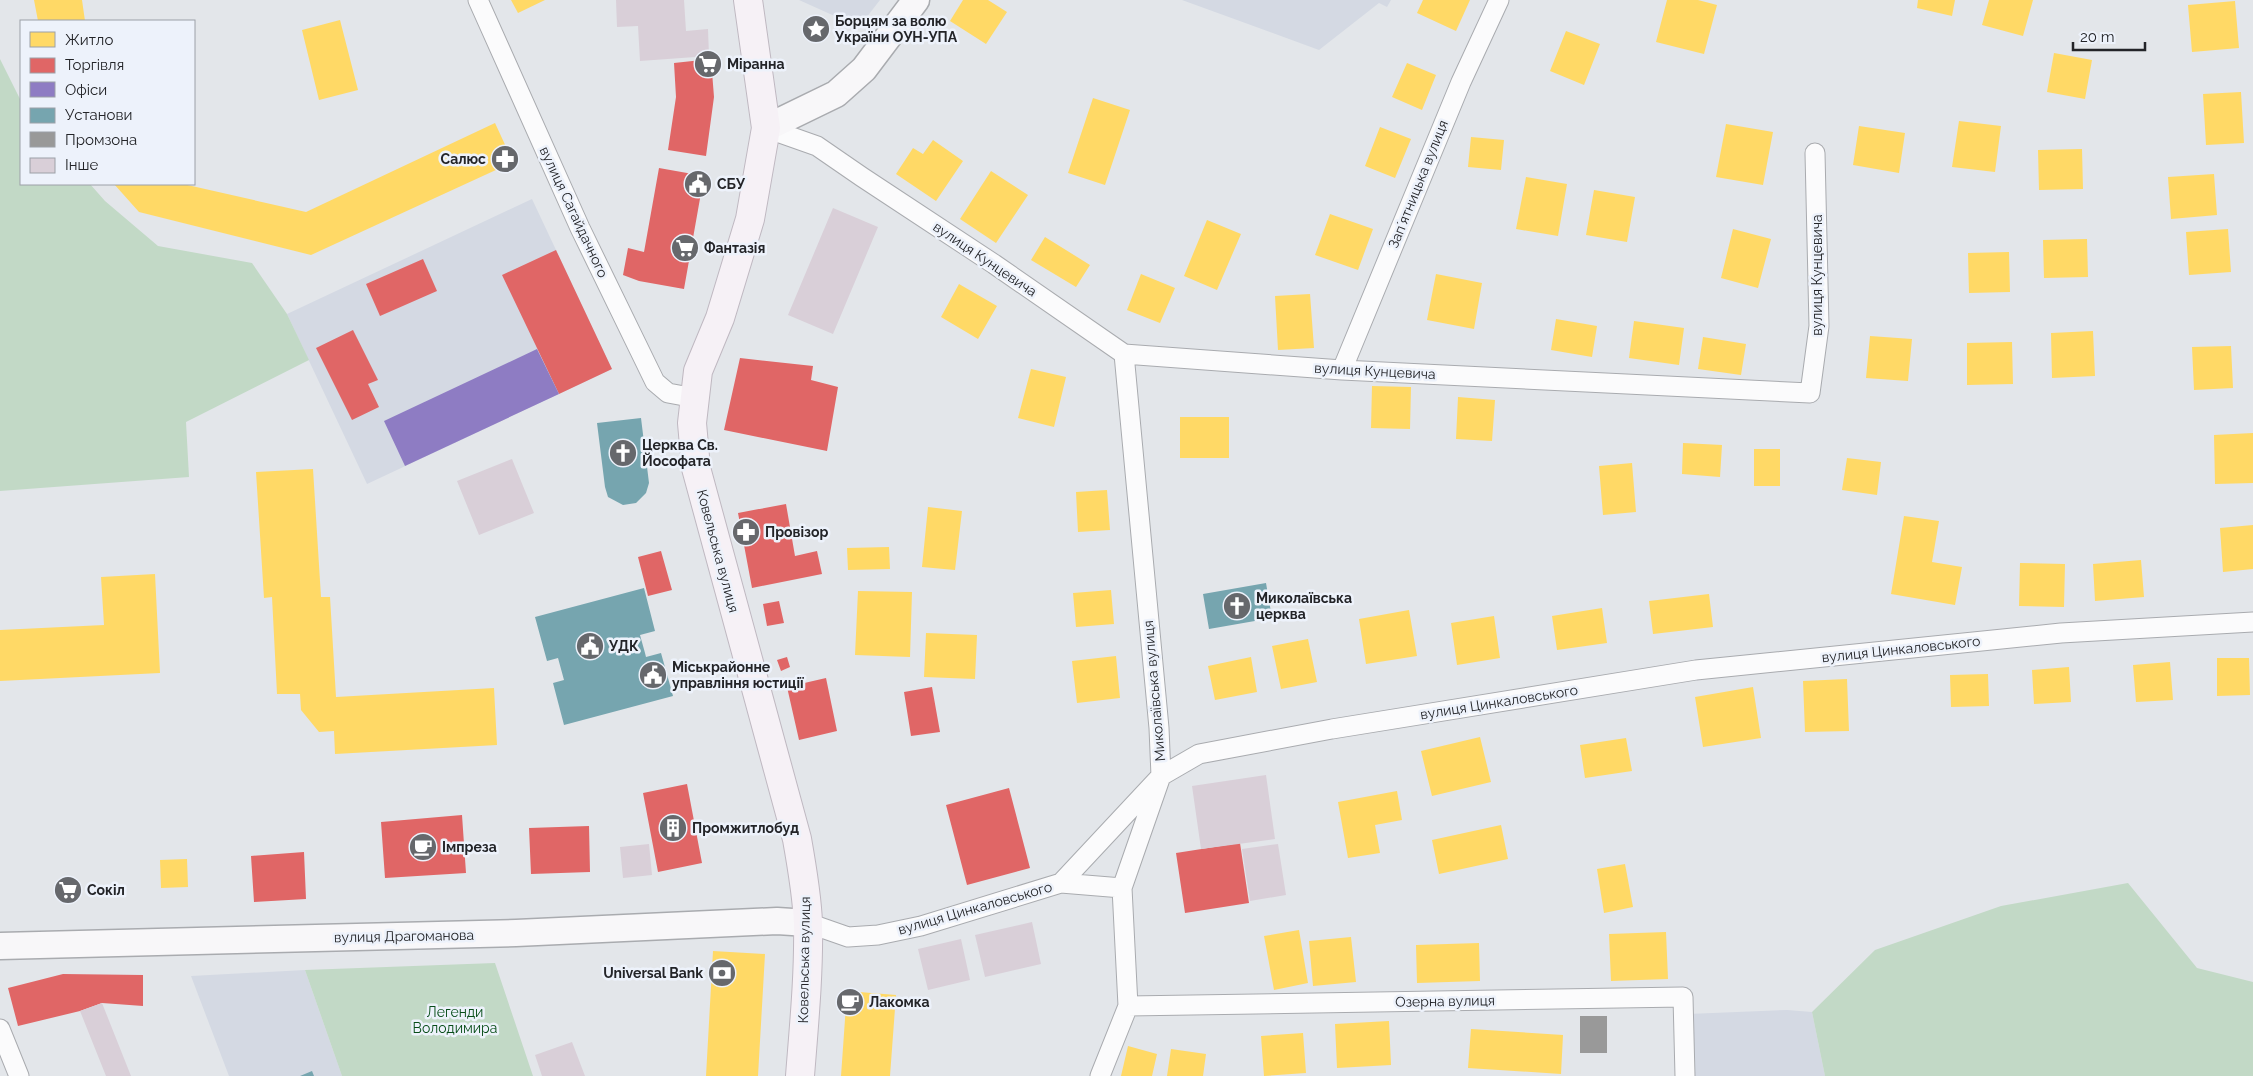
<svg xmlns="http://www.w3.org/2000/svg" width="2253" height="1076" font-family="Raleway,sans-serif">
<style>
.built{fill:#d4d9e3}
.green{fill:#c2d9c6}
.homes{fill:#ffd966}
.shops{fill:#e06666}
.offices{fill:#8e7cc3}
.public{fill:#76a5af}
.industry{fill:#999}
.building{fill:#d9cfd8}
.lines{fill:none;stroke-linecap:round;stroke-linejoin:round}
.street-casing{stroke:#a9abaf;stroke-width:21}
.secondary-casing{stroke:#a9abaf;stroke-width:29}
.primary-casing{stroke:#bfb8c1;stroke-width:30}
.street{stroke:#fbfbfc;stroke-width:19}
.secondary{stroke:#f8f7f9;stroke-width:26}
.primary{stroke:#f6f1f6;stroke-width:28}
.labels{text-anchor:middle;dominant-baseline:central;stroke-width:5;stroke-linejoin:round;paint-order:stroke}
.poi-label{font-size:14px;font-weight:bold;fill:#232428;stroke:#edf2fb;text-anchor:start}
.street-label{font-size:14px;fill:#232428;stroke:#edf2fb}
.park-label{font-size:14px;fill:#074d18;stroke:#edf2fb}
</style>
<rect width="100%" height="100%" fill="#e3e6ea"/>
<!-- built -->
<path class="built" d="M799 0H880L859 27Z
M1182 0H1391L1387 7 1379 3 1319 50Z
M532 199 612 369 367 484 287 314Z
M305 970 342 1076H229L191 976Z
M1787 1010 1812 1012 1825 1076H1690L1688 1014Z"/>
<!-- green -->
<path class="green" d="M0 59 21 101V184H90L105 201 158 246 252 263 287 314 309 360 186 422 189 477 0 491Z
M2128 883 2197 968 2253 982V1076H1825L1812 1012 1875 950 2001 906Z
M495 963 533 1076H342L305 970Z"/>
<!-- homes -->
<path class="homes" d="M34 0H82L85 21H38Z
M511 0H545L518 13Z
M963 0H988L1007 12 986 44 950 21Z
M1423 0H1470L1456 31 1417 13Z
M1667 0H1698L1717 5 1704 54 1656 42Z
M1918 0H1955L1952 16 1917 8Z
M1989 0H2033L2023 36 1982 25Z
M2235 1 2239 48 2192 52 2188 5Z
M340 20 358 90 319 100 302 30Z
M1566 31 1600 44 1584 85 1550 71Z
M2054 53 2092 60 2085 99 2047 92Z
M1407 63 1436 75 1422 110 1392 97Z
M2241 92 2244 143 2206 145 2203 94Z
M1093 98 1130 110 1105 185 1068 173Z
M1959 121 2001 126 1995 172 1952 167Z
M495 123 513 162 311 255 139 212 114 184H183L306 212Z
M1726 124 1773 132 1763 185 1716 177Z
M1859 126 1905 133 1899 173 1853 165Z
M1380 127 1411 139 1395 178 1365 166Z
M1471 137 1504 140 1501 170 1468 167Z
M933 140 963 161 936 201 896 174 913 148 923 154Z
M2082 149 2083 189 2039 190 2038 150Z
M991 171 1028 195 996 243 960 219Z
M2214 174 2217 215 2171 219 2168 177Z
M1526 177 1567 184 1558 236 1516 229Z
M1594 190 1635 197 1627 242 1586 235Z
M1330 214 1373 229 1358 270 1315 255Z
M1207 220 1241 234 1217 290 1184 276Z
M1733 229 1771 239 1758 288 1721 278Z
M2228 229 2231 272 2189 275 2186 232Z
M1045 237 1090 265 1076 287 1031 260Z
M2087 239 2088 277 2044 278 2043 240Z
M2009 252 2010 292 1969 293 1968 253Z
M1141 274 1175 288 1160 323 1127 310Z
M1436 274 1482 283 1474 329 1427 320Z
M959 284 997 306 978 339 941 317Z
M1310 294 1314 348 1278 350 1275 296Z
M1556 319 1597 326 1592 357 1551 350Z
M1634 321 1684 328 1679 365 1629 358Z
M2093 331 2095 376 2052 378 2051 333Z
M1870 336 1912 339 1908 381 1866 378Z
M1703 337 1746 344 1741 375 1698 369Z
M2012 342 2013 384 1967 385V343Z
M2231 346 2233 388 2194 390 2192 347Z
M1031 369 1066 377 1054 427 1018 418Z
M1372 386 1411 387 1410 429 1371 428Z
M1458 397 1495 400 1492 441 1456 439Z
M1180 417H1229V458H1180Z
M2253 433V483L2215 484 2214 435Z
M1683 443 1722 445 1720 477 1682 474Z
M1754 449H1780V486H1754Z
M1847 458 1881 462 1877 495 1842 490Z
M1632 463 1636 512 1603 515 1599 466Z
M313 469 321 597H330L336 697 494 688 497 745 335 754 334 731 319 732 301 710 300 694H277L272 597 264 598 256 472Z
M1107 490 1110 530 1078 532 1076 492Z
M928 507 962 511 955 570 922 567Z
M1904 516 1939 521 1932 562 1962 567 1955 605 1891 594Z
M2253 525V569L2223 572 2220 528Z
M889 547 890 569 848 570 847 548Z
M2141 560 2144 597 2095 601 2093 564Z
M2020 563 2065 564 2064 607 2019 606Z
M155 574 160 673 0 681V630L104 625 101 577Z
M1111 590 1114 624 1076 627 1073 593Z
M858 591 912 592 910 657 855 655Z
M1709 594 1713 627 1653 634 1649 601Z
M1602 608 1607 643 1557 650 1552 616Z
M1409 610 1417 656 1366 664 1359 619Z
M1494 616 1500 658 1457 665 1451 623Z
M926 633 977 635 975 679 924 677Z
M1308 639 1317 682 1281 689 1272 646Z
M1116 656 1120 698 1077 703 1072 661Z
M1251 657 1257 692 1215 700 1208 666Z
M2217 658H2249L2250 695 2217 696Z
M2170 662 2173 700 2136 702 2133 665Z
M2069 667 2071 702 2034 704 2032 670Z
M1988 674 1989 706 1951 707 1950 675Z
M1847 679 1849 731 1805 732 1803 681Z
M1753 687 1761 738 1703 747 1695 697Z
M1480 737 1491 782 1432 796 1421 751Z
M1626 738 1632 771 1585 778 1580 745Z
M1397 791 1402 820 1375 825 1380 853 1348 858 1338 802Z
M1501 825 1508 859 1439 874 1432 840Z
M187 859 188 887 161 888 160 860Z
M1625 864 1633 907 1604 913 1597 869Z
M1299 930 1308 983 1274 990 1264 936Z
M1666 932 1668 979 1611 981 1609 934Z
M1351 937 1356 982 1313 986 1309 941Z
M1479 943 1480 981 1417 983 1416 945Z
M713 951 765 954 758 1076H706Z
M847 991 896 995 890 1076H841Z
M1389 1021 1391 1065 1337 1068 1335 1024Z
M1471 1029 1563 1035 1561 1074 1468 1068Z
M1303 1033 1306 1073 1264 1076 1261 1036Z
M1128 1046 1157 1054 1152 1076H1121Z
M1171 1049 1206 1054 1203 1076H1167Z"/>
<!-- shops -->
<path class="shops" d="M711 59 714 97 706 156 668 150 676 97 674 63Z
M659 168 704 176 684 289 639 281 623 275 628 248 644 252Z
M556 250 612 369 559 394 502 275Z
M423 259 437 291 380 316 366 284Z
M353 330 378 380 368 384 379 407 352 420 316 348Z
M740 358 813 366 811 380 838 387 827 451 724 430Z
M786 504 795 556 817 551 822 574 752 588 738 513Z
M661 551 672 590 648 596 638 557Z
M779 601 784 623 767 626 763 604Z
M787 657 790 667 781 671 777 660Z
M826 678 837 731 799 740 787 687Z
M932 687 940 732 911 736 904 692Z
M687 784 702 863 658 872 643 793Z
M1009 788 1030 868 967 885 946 805Z
M462 815 466 873 385 878 381 822Z
M589 826 590 872 531 874 529 828Z
M1240 843 1249 903 1185 913 1176 853Z
M304 852 306 899 254 902 251 856Z
M63 974 143 975V1006L102 1003 80 1011 18 1026 8 988Z"/>
<!-- offices -->
<path class="offices" d="M537 349 559 394 405 466 384 421Z"/>
<!-- public -->
<path class="public" d="M641 418 649 483 646 493 636 503 623 505 608 497 605 487 597 423Z
M1266 583 1272 618 1209 629 1203 594Z
M644 588 655 631 640 635 645 653 646 657 661 653 673 696 564 725 553 683 564 680 558 658 547 661 535 617Z
M312 1071 314 1076H300Z"/>
<!-- industry -->
<path class="industry" d="M1580 1016H1607V1053H1580Z"/>
<!-- building -->
<path class="building" d="M616 0H684L686 31 708 29 709 56 640 61 638 26 617 27Z
M833 208 878 227 833 334 788 315Z
M512 459 534 513 479 535 457 481Z
M1266 775 1275 839 1201 849 1192 786Z
M649 844 652 875 623 878 620 847Z
M1278 844 1286 895 1250 901 1242 849Z
M1032 922 1041 964 985 977 975 935Z
M961 939 970 980 928 990 918 949Z
M102 1003 131 1076H106L80 1011Z
M572 1042 585 1076H542L535 1055Z"/>
<g class="lines">
<defs>
<path id="street" d="M478 0 580 228 655 382 668 393 695 398
M766 128 817 146 862 177 994 264 1124 354 1342 370 1810 393 1819 326 1815 153
M1342 370 1461 82 1499 0
M1061 883 1122 888
M808 923 848 937 878 935 921 926 1061 883 1161 776 1199 754 1332 729 1696 670 2061 633 2253 622
M1128 1006 1683 997 1685 1076
M0 1029 19 1076
M1100 1076 1128 1006 1122 888 1161 776 1159 728 1124 354"/>
<path id="secondary" d="M766 128 836 94 864 69 916 0
M0 946 516 933 777 921 808 923"/>
<path id="primary" d="M748 0 766 128 750 219 720 318 698 371 692 423 696 468 797 839C802 867 807 895 808 923 809 974 804 1025 800 1076"/>
</defs>
<!-- street casing -->
<use href="#street" class="street-casing"/>
<!-- secondary casing -->
<use href="#secondary" class="secondary-casing"/>
<!-- primary casing -->
<use href="#primary" class="primary-casing"/>
<!-- street -->
<use href="#street" class="street"/>
<!-- secondary -->
<use href="#secondary" class="secondary"/>
<!-- primary -->
<use href="#primary" class="primary"/>
</g>
<!-- icons -->
<defs>
<symbol id="sight-disc" viewBox="-11 -11 22 22"><circle r="9.5" fill="#66686c" stroke="#edf2fb"/><path d="M0-6L1.8-2.2L6-1.7L2.9 1.2L3.7 5.4L0 3.3L-3.7 5.4L-2.9 1.2L-6-1.7L-1.8-2.2Z" fill="#fff"/></symbol>
<symbol id="supermarket-disc" viewBox="-11 -11 22 22"><circle r="9.5" fill="#66686c" stroke="#edf2fb"/><path d="M-6-5.5h2.5l.6 2H6L4.5 2H-2.5L-4.4-4H-6ZM-1.5 3.2a1.3 1.3 0 1 0 .1 0ZM3 3.2a1.3 1.3 0 1 0 .1 0Z" fill="#fff"/></symbol>
<symbol id="pharmacy-disc" viewBox="-11 -11 22 22"><circle r="9.5" fill="#66686c" stroke="#edf2fb"/><path d="M-2-6h4v4h4v4h-4v4h-4v-4h-4v-4h4Z" fill="#fff"/></symbol>
<symbol id="civic-disc" viewBox="-11 -11 22 22"><circle r="9.5" fill="#66686c" stroke="#edf2fb"/><path d="M-.6-6.5H3V-4.5H.6V-3L4-1V1h2V6H-6V1h2V-1L-.6-3ZM-1.2 2.5V6h2.4V2.5Z" fill="#fff"/></symbol>
<symbol id="church-disc" viewBox="-11 -11 22 22"><circle r="9.5" fill="#66686c" stroke="#edf2fb"/><path d="M-1.2-6h2.4v3.5h3.3v2.4h-3.3V6h-2.4V-.1h-3.3v-2.4h3.3Z" fill="#fff"/></symbol>
<symbol id="building-disc" viewBox="-11 -11 22 22"><circle r="9.5" fill="#66686c" stroke="#edf2fb"/><path d="M-4-6H4V6H1V3H-1V6H-4ZM-2.5-4.3h1.7v1.8h-1.7ZM.8-4.3h1.7v1.8H.8ZM-2.5-1h1.7V.8h-1.7ZM.8-1h1.7V.8H.8Z" fill="#fff"/></symbol>
<symbol id="cafe-disc" viewBox="-11 -11 22 22"><circle r="9.5" fill="#66686c" stroke="#edf2fb"/><path d="M-5.5-4.5H6V0H3Q3 3.5 0 3.5H-2.5Q-5.5 3.5-5.5 0ZM3-3.2v2h1.7v-2ZM-6 4.5H4V6H-6Z" fill="#fff"/></symbol>
<symbol id="bank-disc" viewBox="-11 -11 22 22"><circle r="9.5" fill="#66686c" stroke="#edf2fb"/><path d="M-6-4H6V4H-6ZM0-2.3a2.3 2.3 0 1 0 0 4.6a2.3 2.3 0 1 0 0-4.6Z" fill="#fff"/></symbol>
</defs>
<g fill-rule="evenodd">
<use href="#sight-disc" x="800" y="13" width="32" height="32"/>
<use href="#supermarket-disc" x="692" y="48" width="32" height="32"/>
<use href="#pharmacy-disc" x="489" y="143" width="32" height="32"/>
<use href="#civic-disc" x="682" y="168" width="32" height="32"/>
<use href="#supermarket-disc" x="669" y="232" width="32" height="32"/>
<use href="#church-disc" x="607" y="437" width="32" height="32"/>
<use href="#pharmacy-disc" x="730" y="516" width="32" height="32"/>
<use href="#church-disc" x="1221" y="590" width="32" height="32"/>
<use href="#civic-disc" x="574" y="630" width="32" height="32"/>
<use href="#civic-disc" x="637" y="659" width="32" height="32"/>
<use href="#building-disc" x="657" y="812" width="32" height="32"/>
<use href="#cafe-disc" x="407" y="831" width="32" height="32"/>
<use href="#supermarket-disc" x="52" y="874" width="32" height="32"/>
<use href="#bank-disc" x="706" y="957" width="32" height="32"/>
<use href="#cafe-disc" x="834" y="986" width="32" height="32"/>
</g>
<g class="labels">
<!-- poi labels -->
<g class="poi-label">
<text x="835" y="21">Борцям за волю<tspan x="835" dy="16">України ОУН-УПА</tspan></text>
<text x="727" y="64">Міранна</text>
<text x="486" y="159" text-anchor="end">Салюс</text>
<text x="717" y="184">СБУ</text>
<text x="704" y="248">Фантазія</text>
<text x="642" y="445">Церква Св.<tspan x="642" dy="16">Йософата</tspan></text>
<text x="765" y="532">Провізор</text>
<text x="1256" y="598">Миколаївська<tspan x="1256" dy="16">церква</tspan></text>
<text x="609" y="646">УДК</text>
<text x="672" y="667">Міськрайонне<tspan x="672" dy="16">управління юстиції</tspan></text>
<text x="692" y="828">Промжитлобуд</text>
<text x="442" y="847">Імпреза</text>
<text x="87" y="890">Сокіл</text>
<text x="703" y="973" text-anchor="end">Universal Bank</text>
<text x="869" y="1002">Лакомка</text>
</g>
<!-- street labels -->
<g class="street-label">
<text transform="translate(1418 184) rotate(-68)">Запʼятницька вулиця</text>
<text transform="translate(574 212) rotate(65)">вулиця Сагайдачного</text>
<text transform="translate(985 259) rotate(34)">вулиця Кунцевича</text>
<text transform="translate(1817 275) rotate(-90)">вулиця Кунцевича</text>
<text transform="translate(1375 371) rotate(3)">вулиця Кунцевича</text>
<text transform="translate(718 551) rotate(75)">Ковельська вулиця</text>
<text transform="translate(1901 649) rotate(-6)">вулиця Цинкаловського</text>
<text transform="translate(1154 691) rotate(-95)">Миколаївська вулиця</text>
<text transform="translate(1499 702) rotate(-9)">вулиця Цинкаловського</text>
<text transform="translate(975 908) rotate(-16)">вулиця Цинкаловського</text>
<text transform="translate(404 936) rotate(-1)">вулиця Драгоманова</text>
<text transform="translate(804 960) rotate(-89)">Ковельська вулиця</text>
<text transform="translate(1445 1001) rotate(-1)">Озерна вулиця</text>
</g>
<!-- park labels -->
<g class="park-label">
<text x="455" y="1012">Легенди<tspan x="455" dy="16">Володимира</tspan></text>
</g>
</g>
<!-- legend -->
<rect x="20" y="20" width="175" height="165" fill="#edf2fb" stroke="#9ca0a7"/>
<rect x="30" y="32" width="25" height="15" fill="#ffd966" stroke="#9ca0a7"/>
<text x="65" y="45" font-size="15" fill="#232428">Житло</text>
<rect x="30" y="58" width="25" height="15" fill="#e06666" stroke="#9ca0a7"/>
<text x="65" y="70" font-size="15" fill="#232428">Торгівля</text>
<rect x="30" y="82" width="25" height="15" fill="#8e7cc3" stroke="#9ca0a7"/>
<text x="65" y="95" font-size="15" fill="#232428">Офіси</text>
<rect x="30" y="108" width="25" height="15" fill="#76a5af" stroke="#9ca0a7"/>
<text x="65" y="120" font-size="15" fill="#232428">Установи</text>
<rect x="30" y="132" width="25" height="15" fill="#999999" stroke="#9ca0a7"/>
<text x="65" y="145" font-size="15" fill="#232428">Промзона</text>
<rect x="30" y="158" width="25" height="15" fill="#d9cfd8" stroke="#9ca0a7"/>
<text x="65" y="170" font-size="15" fill="#232428">Інше</text>
<!-- scale -->
<path d="M2073 42v8h72v-8" fill="none" stroke="#232428" stroke-width="2.5"/>
<text x="2080" y="42" font-size="15" fill="#232428" stroke="#edf2fb" stroke-width="4" paint-order="stroke">20 m</text>
</svg>
